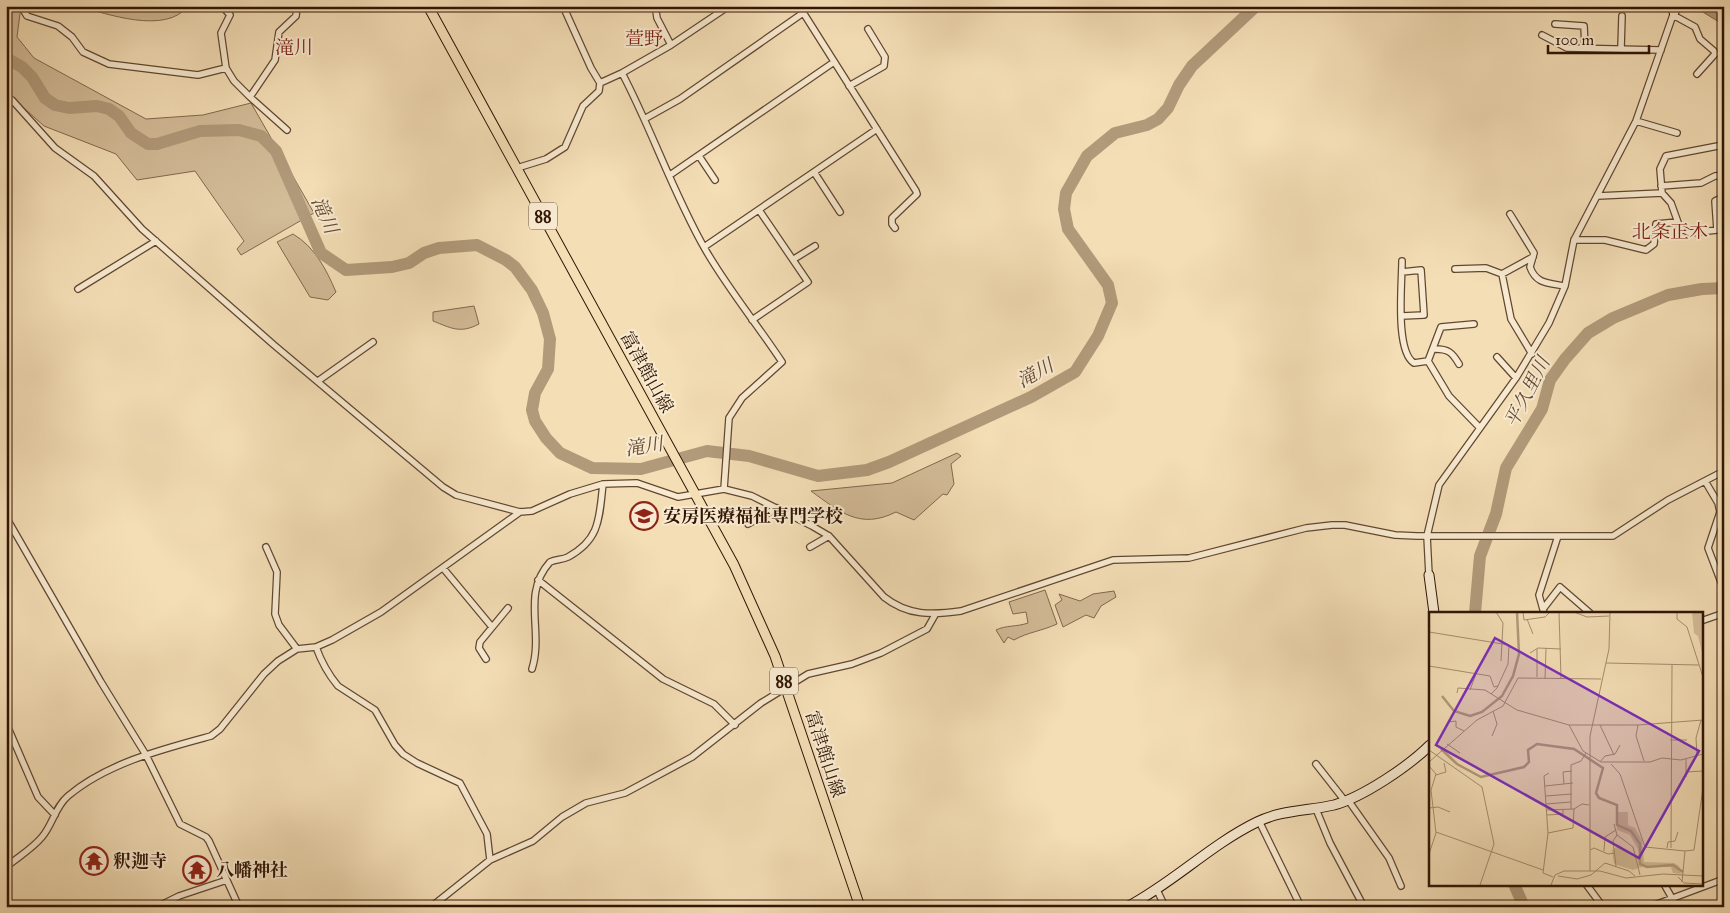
<svg xmlns="http://www.w3.org/2000/svg" width="1730" height="913" font-family="'IM FELL Great Primer','Noto Serif JP',serif">
<style>
.green{fill:#d3bc98;stroke:#82684e}
.water{fill:#b19a7a;stroke:#7d654b}
.lines{fill:none;stroke-linecap:round;stroke-linejoin:round}
.river{stroke:#b19a7a;stroke-width:12}
.street-casing{stroke:#614731;stroke-width:8}
.secondary-casing{stroke:#301505;stroke-width:11}
.primary-casing{stroke:#301505;stroke-width:11}
.street{stroke:#f8ead0;stroke-width:5.5}
.secondary{stroke:#f8ead0;stroke-width:9}
.primary{stroke:#f4deb6;stroke-width:9}
.labels{text-anchor:middle;dominant-baseline:central;stroke-width:4;stroke-linejoin:round;paint-order:stroke}
.shield{fill:#f8ead0;stroke:#6c5542;stroke-width:1}
.shield-label{font-size:16px;font-weight:bold;fill:#301505}
.street-label{font-size:18px;fill:#301505;stroke:#f8ead0}
.poi-label{font-size:18px;font-weight:bold;fill:#301505;stroke:#f8ead0;text-anchor:start}
.neighbourhood-label{font-size:19px;fill:#7a1f14;stroke:#f8ead0}
.water-label{font-size:19px;font-style:italic;fill:#644a34;stroke:#f8ead0}
.inset-river{fill:none;stroke:#b19a7a;stroke-width:2.5}
.inset-road{fill:none;stroke:#a68e6f;stroke-width:1}
.view{fill:#7b2cbf;fill-opacity:0.15;stroke:#7b2cbf;stroke-width:2.5}
.inset-edge{fill:none;stroke:#301505;stroke-width:2.5}
</style>
<rect width="100%" height="100%" fill="#f4deb6"/>
<filter id="stains"><feTurbulence type="fractalNoise" baseFrequency=".004" numOctaves="4"/><feColorMatrix values="0 0 0 0 .2 0 0 0 0 .09 0 0 0 0 .02 0 0 0 .5 -.17"/></filter>
<radialGradient id="worn" r=".72"><stop offset=".6" stop-color="#630" stop-opacity="0"/><stop offset="1" stop-color="#630" stop-opacity=".3"/></radialGradient>
<!-- green -->
<path class="green" d="M6 6H21L17 37 34 58 146 119 203 115 251 103 314 213 241 255 237 249 244 241 195 171 137 180 116 154 44 126 6 92Z
M78 6H188C166 35 107 14 78 6Z
M293 234C315 247 326 269 336 292L328 300 310 297 277 242Z
M474 306 479 324C460 334 451 328 433 321V312Z
M957 453 961 456 951 464 954 484 947 495 943 494 914 520 896 512C860 530 840 512 811 491L892 483Z
M1045 590 1057 624C1042 631 1028 632 1014 640L1008 637 1004 643 996 630C1006 625 1017 627 1028 623L1026 612 1013 614 1009 602Z
M1114 591 1116 597 1101 606 1094 618 1086 615 1063 627 1055 605 1062 600 1059 594 1080 601 1093 594Z"/>
<!-- water -->
<path class="water" d="M1693 6H1722L1724 25Z"/>
<g class="lines">
<!-- river -->
<path class="river" d="M6 58 22 67 32 77 45 98 55 105 69 108 97 106 109 109 119 116 131 133 148 144H157L200 131 239 130 261 136 276 151 321 253 346 270 392 267 409 263 424 253 439 248 477 245 506 260 515 267 532 290 543 313 550 339 548 369 535 393 532 410 535 421 546 438 560 453 592 468 641 469 707 451 749 456 818 476 867 470 889 462 1031 397 1075 372 1098 336 1112 303 1108 285 1068 229 1064 209 1066 193 1087 156 1115 133 1147 125 1158 119 1168 108 1179 85 1192 66 1256 6
M1475 613 1480 556 1496 514 1506 468 1542 409 1550 380 1565 359 1588 333 1613 318 1668 295 1702 289 1724 288
M1514 884 1524 907"/>
<defs>
<path id="street" d="M21 6 27 16 58 26 72 37 83 52 109 64 198 75 226 68
M222 6 230 15 221 33 226 68 234 81 250 97 287 130
M563 6 591 68 600 83 622 73 671 45 729 6
M662 6 656 11 657 18 671 45
M799 6 916 191 917 194 892 218V224L895 228
M1673 15 1695 27 1700 39 1714 51 1715 54 1697 74
M1555 24 1584 26 1585 47
M1542 35 1567 48 1661 50
M1621 48 1622 16
M622 73C652 130 673 193 705 249 728 289 757 324 782 362L742 398 729 418 724 489
M849 86 884 66 885 57 868 29
M6 97 12 100 55 148 94 176 142 229 274 345 443 487 456 495 520 512 532 511 570 494 603 484 637 483 678 497 724 489 752 496 812 526 829 536 884 597C908 616 932 615 961 611L1113 560 1189 558 1306 528 1332 525H1345L1395 535 1417 536H1613L1668 500 1724 471
M250 97 275 60 279 32 296 16 297 6
M646 118 680 99 803 13
M1636 121 1677 133
M699 156 715 180
M517 168 546 159 565 147 583 106 599 91 600 83
M814 172 840 212
M670 175 834 62
M1661 186 1701 183 1715 176 1724 175
M1662 193 1660 169 1666 156 1723 145
M1598 196 1662 193 1671 203 1680 228 1690 233 1717 230 1715 201 1724 197
M1510 214 1534 253 1530 267C1536 284 1548 283 1565 286
M1574 240H1605L1646 250 1654 244 1656 224 1677 222
M704 247 877 129
M794 259 815 246
M1402 261C1402 284 1395 351 1414 363L1428 361 1449 396 1480 428
M1455 269 1486 268 1502 274 1533 257
M1402 272 1421 270 1424 315 1402 316
M1502 274 1511 319 1532 354
M78 289 156 241
M752 320 808 282 759 210
M1435 349C1448 349 1452 352 1459 364
M1497 357 1516 378
M1428 361 1441 327 1474 324
M318 381 373 342
M1705 481 1718 503 1720 512 1708 548 1724 590
M6 517 101 682 146 755 180 824 206 837 209 841 239 907
M748 524 777 508
M266 547 277 572 275 614 279 625 297 649
M810 547 829 536
M443 568 492 627
M1429 575 1427 536 1439 485 1516 378 1549 323 1565 286 1574 240 1636 121 1674 12
M538 580 663 679 714 704 735 725
M1543 609 1560 587 1590 613
M1544 613 1539 595 1558 536
M1701 621 1724 613
M316 647C321 661 328 674 338 686L375 710 395 745 403 754 417 763 460 783 487 834 490 860
M486 659 479 648 480 642 508 608
M532 669C544 631 521 594 550 562 556 559 562 560 568 557 601 539 599 517 603 484
M6 723 38 797 55 815
M1316 764 1345 801
M1348 800 1389 858 1401 886
M1316 809 1330 843 1364 907
M1259 821 1301 907
M6 867C18 857 32 849 42 837 53 824 55 807 68 796 107 763 163 749 211 736L220 729 264 674 278 661 297 649 316 647 332 640 381 612 520 512
M1586 884 1603 907
M1664 884 1677 907
M1157 890 1165 907
M6 898 12 907
M157 907 179 896 227 880
M431 907 490 860 533 841 562 817 586 803 625 793 692 757 761 703 808 674 852 664 881 653 927 629 935 615
M1649 907 1724 879"/>
<path id="secondary" d="M1674 12 1676 6
M1429 575 1434 613
M1127 907C1173 883 1210 845 1257 822 1281 810 1308 811 1334 805 1363 797 1409 766 1430 745"/>
<path id="primary" d="M428 6 734 565 775 656 860 907"/>
</defs>
<!-- street casing -->
<use href="#street" class="street-casing"/>
<!-- secondary casing -->
<use href="#secondary" class="secondary-casing"/>
<!-- primary casing -->
<use href="#primary" class="primary-casing"/>
<!-- street -->
<use href="#street" class="street"/>
<!-- secondary -->
<use href="#secondary" class="secondary"/>
<!-- primary -->
<use href="#primary" class="primary"/>
</g>
<!-- icons -->
<defs>
<symbol id="university-ring" viewBox="-11 -11 22 22"><circle r="9.5" fill="#f8ead0" stroke="#8f2418" stroke-width="1.5"/><path d="M0-5L7-2L0 1L-7-2ZM-4 1L0 2.5L4 1V4Q0 6-4 4Z" fill="#8f2418"/></symbol>
<symbol id="temple-ring" viewBox="-11 -11 22 22"><circle r="9.5" fill="#f8ead0" stroke="#8f2418" stroke-width="1.5"/><path d="M0-6L5-2H3V0L6.5 2.5H4V6H1.5V3h-3V6H-4V2.5H-6.5L-3 0V-2H-5Z" fill="#8f2418"/></symbol>
</defs>
<g fill-rule="evenodd">
<use href="#university-ring" x="628" y="500" width="32" height="32"/>
<use href="#temple-ring" x="78" y="845" width="32" height="32"/>
<use href="#temple-ring" x="181" y="854" width="32" height="32"/>
</g>
<g class="labels">
<!-- shield labels -->
<g class="shield">
<rect x="529" y="202.5" width="28" height="27" rx="4"/>
<rect x="770" y="667.5" width="28" height="27" rx="4"/>
</g>
<g class="shield-label">
<text x="543" y="216">88</text>
<text x="784" y="681">88</text>
</g>
<!-- street labels -->
<g class="street-label">
<text transform="translate(647 372) rotate(61)">富津館山線</text>
<text transform="translate(825 754) rotate(72)">富津館山線</text>
</g>
<!-- poi labels -->
<g class="poi-label">
<text x="663" y="516">安房医療福祉専門学校</text>
<text x="113" y="861">釈迦寺</text>
<text x="216" y="870">八幡神社</text>
</g>
<!-- neighbourhood labels -->
<g class="neighbourhood-label">
<text x="644" y="38">萱野</text>
<text x="294" y="47">滝川</text>
<text x="1670" y="231">北条正木</text>
</g>
<!-- water labels -->
<g class="water-label">
<text transform="translate(325 215) rotate(66)">滝川</text>
<text transform="translate(1035 373) rotate(-29)">滝川</text>
<text transform="translate(1527 392) rotate(-63)">平久里川</text>
<text transform="translate(644 446) rotate(-9)">滝川</text>
</g>
</g>
<!-- overview -->
<g transform="translate(1429 612)">
<rect width="274" height="274" fill="#f4deb6"/>
<path d="M263 0H274V45L269 24 265 21ZM187 200H199V213L206 216 213 228 215 250 245 251 250 254 252 262 244 261 242 255H212L204 258 185 252 183 238 190 233 207 246 211 241 201 223 188 218Z" fill="#d3bc98"/>
<path class="inset-river" d="M13 84 25 99 41 104 53 100 73 84 84 64 90 42 88 0M12 137 28 152 52 165 95 155 100 150 99 138 108 132 145 137 174 156 167 181 170 186 188 193V213L202 219 211 232V252L218 255 244 253 254 260"/>
<path class="inset-road" d="M67 0 74 11 72 49M94 0 95 8 116 5 121 0M130 0 132 66M145 0 158 5 180 4M248 0V7L258 15 274 65M98 7 104 22M0 20 80 33 79 52 68 76 62 82M108 37V65M101 41 109 36 132 37M177 51 270 53M0 54 61 64 65 75 69 74M116 67 117 36M41 78 47 62M28 81 29 76 56 78 88 98 140 113 154 139 172 150H221L233 146 252 148 274 142M19 110 27 109V115L35 119M140 113H209L274 108M171 113 185 143M209 113 207 124 215 149M63 124 68 112 64 99M241 128H258M18 132 31 141M0 138 53 175 65 232 51 273M268 143 267 126 272 108M0 150 48 108 74 94 89 66 172 67M171 150 176 144 186 142 191 133M182 152 191 162 216 235 256 239 253 270M0 154 7 162 2 178 7 221 0 242M257 160 274 159M120 161 115 164 119 221 114 261 124 265M7 163 17 160 15 151M257 165V147M135 172 134 160 143 159M116 174 144 171M117 184 143 182M117 192 142 190M0 196 9 195 21 200M142 197V153L152 149 157 141M145 197 153 192 160 193M117 198 145 197 144 216 119 221M118 203 134 202V197M185 212 188 223 184 229 187 254M7 220 114 258M188 223 204 235 211 263M238 236 239 230 246 229 249 220M242 236 243 53M161 238 165 236 179 242 186 241M175 239 176 225 187 218M256 239 265 238 274 176M161 259V124L180 37 181 0M129 264 148 267 162 263 176 251 200 259 206 264M249 265 255 271 274 272M122 273 126 263 135 259H171L197 266 234 262 274 264"/>
<path class="view" d="M66 26 270 139 210 246 7 133Z"/>
<rect width="274" height="274" class="inset-edge"/>
</g>
<!-- margin -->
<rect width="1730" height="913" fill="none" stroke="#f4deb6" stroke-width="25"/>
<rect x="8" y="8" width="1715" height="898" fill="none" stroke="#301505" stroke-width="2.5"/>
<rect x="12" y="12" width="1705" height="888" fill="none" stroke="#301505"/>
<!-- scale -->
<path d="M1548 45v8h101v-8" fill="none" stroke="#301505" stroke-width="2.5"/>
<text x="1555" y="45" font-size="15" fill="#301505" stroke="#f8ead0" stroke-width="4" paint-order="stroke">100 m</text>
<rect width="100%" height="100%" filter="url(#stains)"/>
<rect width="100%" height="100%" fill="url(#worn)"/>
</svg>
